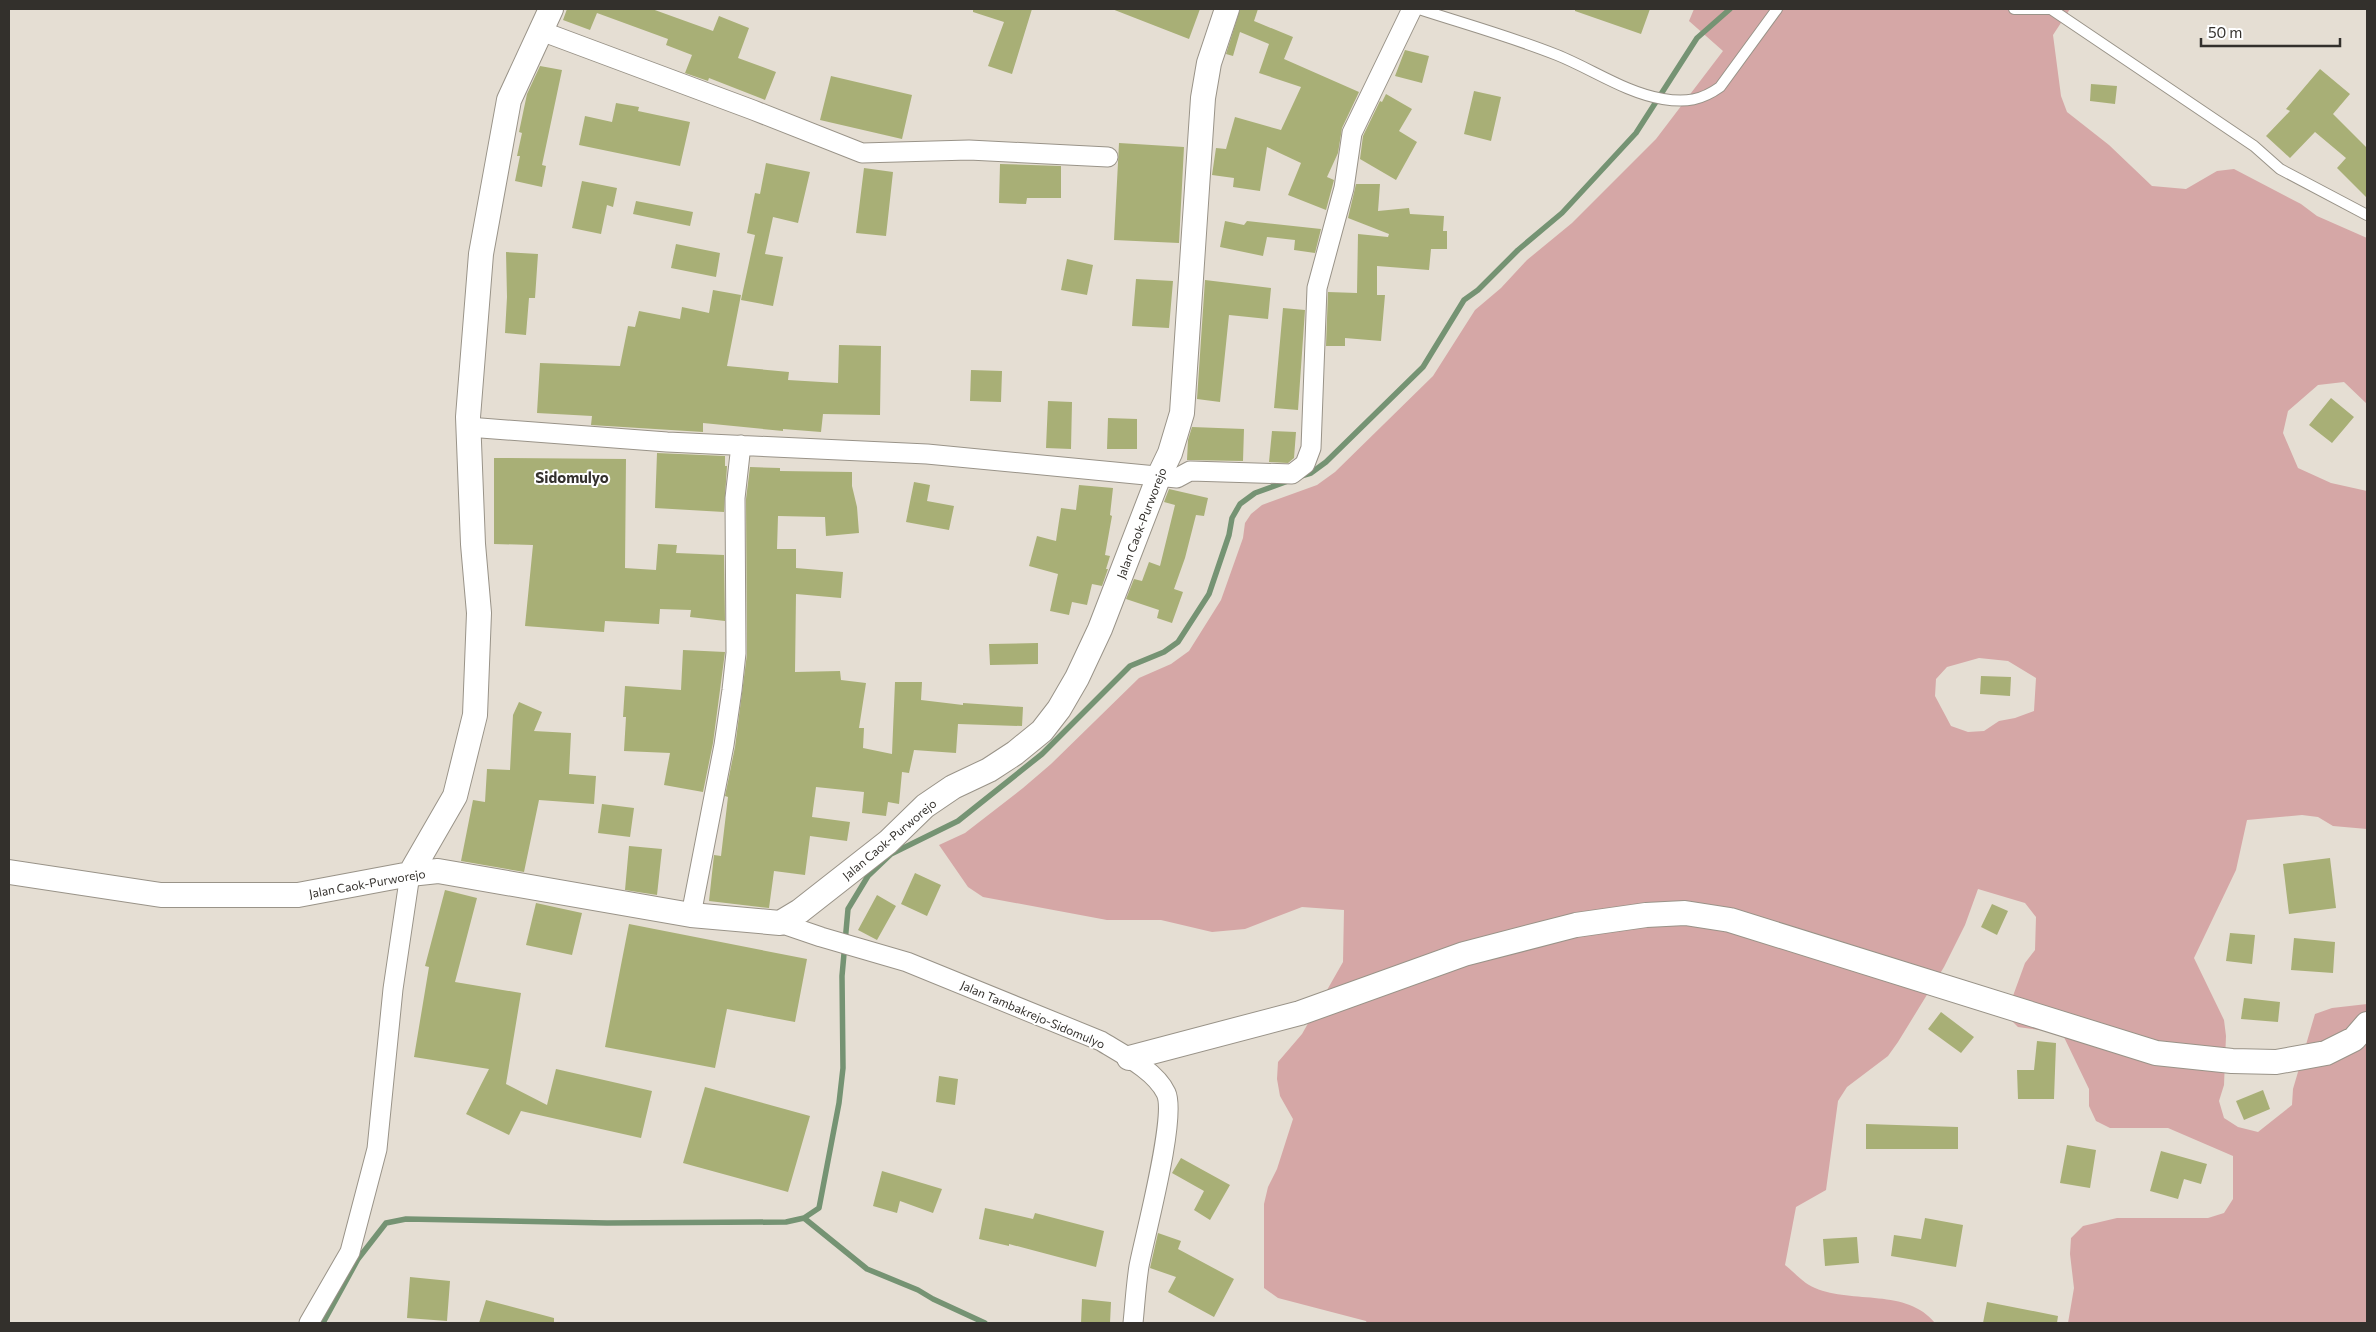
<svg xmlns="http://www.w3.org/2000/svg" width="2376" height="1332" font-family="Commissioner,sans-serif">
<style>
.green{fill:#d5a7a6;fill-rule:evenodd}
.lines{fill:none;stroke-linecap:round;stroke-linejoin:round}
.stream{stroke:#759373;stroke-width:5.5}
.building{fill:#a8af76}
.service-casing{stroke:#999388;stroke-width:12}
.minor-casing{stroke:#999388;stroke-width:21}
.tertiary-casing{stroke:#999388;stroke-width:26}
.service{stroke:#fff;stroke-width:10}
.minor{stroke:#fff;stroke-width:19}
.tertiary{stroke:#fff;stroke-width:24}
.labels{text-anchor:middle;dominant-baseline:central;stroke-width:4;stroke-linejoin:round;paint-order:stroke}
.street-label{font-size:12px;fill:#33302c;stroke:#fff}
.quarter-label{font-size:15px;font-weight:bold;fill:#33302c;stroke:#fff}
</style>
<rect width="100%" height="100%" fill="#e5ded3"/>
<!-- green -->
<path class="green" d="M1694 9H2070L2053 35 2061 96 2067 112 2109 145 2152 186 2186 189 2217 171 2234 169 2301 204 2317 216 2367 238V404L2344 382 2318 385 2288 411 2283 433 2298 468 2331 483 2367 491V829L2333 826 2318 817 2302 815 2247 820 2236 870 2194 958 2224 1020 2226 1036 2224 1085 2219 1101 2224 1118 2238 1127 2258 1132 2292 1105 2293 1089 2315 1014 2332 1008 2367 1004V1323H2068L2074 1288 2070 1254 2071 1238 2083 1226 2117 1218H2208L2224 1213 2233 1199V1156L2168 1128H2110L2096 1121 2089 1106V1089L2062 1033 2018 1027 2006 1015 2025 963 2035 950 2036 917 2025 903 1978 889 1965 925 1944 967 1898 1042 1888 1056 1847 1087 1838 1101 1826 1190 1796 1207 1785 1265C1794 1272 1804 1284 1815 1288 1853 1304 1907 1288 1935 1323H1367L1366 1321 1278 1298 1264 1288V1204L1268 1187 1277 1169 1293 1119 1280 1096 1277 1079 1278 1062 1302 1034 1343 962 1344 910 1302 907 1245 929 1212 932 1161 920H1107L983 897 968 887 939 845 965 833 1023 788 1051 764 1139 678 1171 664 1189 651 1221 600 1243 538 1245 523 1251 514 1262 505 1317 485 1335 472 1433 376 1475 310 1501 288 1527 260 1572 223 1656 139 1723 51 1689 21ZM1979 658 2008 661 2036 678 2034 711 2015 718 1999 721 1984 731 1968 732 1951 726 1935 696 1936 679 1947 667Z"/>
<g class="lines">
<!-- stream -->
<path class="stream" d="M1301 476 1311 473 1326 462 1423 367 1464 300 1478 290 1518 250 1562 213 1636 133 1697 38 1730 9
M804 1218 867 1269 918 1290 933 1299 985 1323
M323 1323 358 1259 386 1223 406 1219 607 1223 786 1222 804 1218 819 1208 839 1103 843 1068 842 976 848 909 868 876 891 854 958 821 1042 754 1130 666 1164 652 1178 642 1209 594 1229 535 1232 518 1240 504 1255 493 1288 481"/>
</g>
<!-- building -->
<path class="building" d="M567 9H652L713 31 719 16 749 28 738 58 776 72 765 100 709 78 708 81 685 73 692 55 666 45 668 39 597 13 590 30 563 20Z
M973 9H1032L1012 74 988 66 1004 22 973 12Z
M1112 9H1200L1189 39Z
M1240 9H1258L1254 21 1293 37 1284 59 1359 92 1342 128 1338 153 1327 177 1334 180 1326 210 1288 195 1301 163 1267 147 1260 191 1233 187 1234 178 1212 175 1216 148 1226 149 1235 117 1281 130 1301 87 1259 73 1269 44 1240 32 1233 56 1226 54Z
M1575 9H1650L1641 34 1575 11Z
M1405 50 1429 56 1422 83 1395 76Z
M540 66 562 70 542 165 546 166 542 187 515 181 520 156H517L522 133 519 132 527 94Z
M2320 69 2350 94 2333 114 2367 148V198L2337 168 2346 158 2315 132 2290 158 2266 136 2290 111 2286 109Z
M831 76 912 95 902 139 820 120Z
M2091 84 2117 86 2115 104 2090 101Z
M1474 91 1501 97 1491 141 1464 134Z
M1386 94 1412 109 1399 131 1417 142 1396 180 1360 159 1363 136 1380 101 1382 102Z
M616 103 639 107 638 111 690 122 680 166 579 145 585 116 612 122Z
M1119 143 1184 147 1179 243 1114 240Z
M766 163 810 172 798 223 773 217 765 254 783 257 773 306 741 300 755 235 747 233 755 193 760 194Z
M1000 164 1061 166V198H1027L1026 204 999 203Z
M864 168 893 172 886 236 856 233Z
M582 181 617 188 613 207 607 205 601 234 572 228Z
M1356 184H1380L1378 211 1409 208 1410 214 1444 216 1443 231H1447V249H1431L1429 270 1377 266V295H1385L1381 341 1345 338V346H1326L1328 292 1357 293 1358 234 1388 237 1389 234 1348 218Z
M636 201 693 212 690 226 633 214Z
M1225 221 1244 225 1247 221 1321 229 1315 253 1294 250 1295 240 1267 237 1263 256 1220 247Z
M676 244 720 253 716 277 671 268Z
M506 252 538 254 535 298H529L526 335 505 333 507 297Z
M1067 259 1093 265 1087 295 1061 290Z
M1136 279 1173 281 1169 328 1132 326Z
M1205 280 1271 288 1268 319 1229 315 1220 402 1197 399Z
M713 290 741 295 727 366 789 372 788 380 838 383 839 345 881 346 880 415 823 414 821 432 783 429V431L703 423V432L591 425 592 416 537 413 540 363 620 366 628 326 635 327 639 311 680 319 682 307 709 313Z
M1283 308 1305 310 1298 410 1274 408Z
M971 370 1002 371 1001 402 970 401Z
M2331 398 2354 417 2332 443 2309 425Z
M1048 401 1072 402 1071 449 1046 448Z
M1108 418 1137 419V449H1107Z
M1192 427 1244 429 1243 461 1187 460 1188 440Z
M1272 431 1296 432 1294 458 1288 463 1269 462Z
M657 453 725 456V466H727L724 512 655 508Z
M494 458 626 459 625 568 656 570 658 544 677 545 676 553 724 555 725 621 690 617 691 610 660 609 659 624 605 621 604 632 525 626 533 545 494 544Z
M750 467 780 468V471L852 472V486L857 507 859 533 826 536 825 517 778 516 777 549H796V568L843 572 841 598 796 594 795 672 840 671 841 680 866 683 859 728H864L863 748 892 754 895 682H922L921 700 963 705V703L1023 707 1022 726 958 724 956 753 914 750 909 773 902 772 899 804 888 802 886 816 862 813 864 792 816 787 812 817 850 822 847 841 810 836 805 875 774 871 769 908 709 901 714 855 721 856 728 797 725 796 735 747 747 654 746 499Z
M914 482 930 485 927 501 954 506 949 530 906 522Z
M1079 485 1113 488 1110 515 1112 516 1105 555 1110 556 1106 569H1108L1102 586 1092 584 1087 605 1072 602 1069 615 1050 611 1058 574 1029 566 1037 536 1056 541 1061 508 1076 510Z
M1169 489 1208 498 1204 516 1196 515 1185 558 1174 589 1183 592 1172 623 1157 618 1159 610 1126 599 1134 579 1142 581 1149 562 1160 566 1175 505 1164 502Z
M1038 643V664L990 665 989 644Z
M683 650 725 652 713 743 703 792 664 785 670 753 624 751 626 717H623L625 686 681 690Z
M1981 676 2011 677 2010 696 1980 694Z
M519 702 542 712 534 731 571 733 569 774 596 776 594 804 539 800 524 872 461 861 473 800 485 802 487 769 510 770 513 715Z
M602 804 634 808 630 837 598 833Z
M629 846 662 849 657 895 625 890Z
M2330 858 2336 908 2289 914 2283 864Z
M915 873 941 885 927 916 901 904Z
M445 890 477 898 455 982 521 993 506 1084 547 1105 556 1069 652 1091 641 1138 521 1111 509 1135 466 1114 489 1069 414 1057 429 967 425 966Z
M877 895 896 906 877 940 858 930Z
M536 903 582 913 572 955 526 945Z
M1992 904 2008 911 1997 935 1981 927Z
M629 924 807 959 795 1022 727 1009 715 1068 605 1047Z
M2230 933 2255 935 2252 964 2226 961Z
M2294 938 2335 942 2333 973 2291 970Z
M2244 998 2280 1002 2278 1022 2241 1019Z
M1941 1012 1974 1037 1961 1053 1928 1029Z
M2037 1041 2056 1043 2054 1099H2018L2017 1070H2034Z
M939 1076 958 1079 955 1105 936 1102Z
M705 1087 810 1116 788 1192 683 1163Z
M2263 1090 2270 1109 2244 1120 2236 1101Z
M1866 1124 1958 1127V1149H1866Z
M2067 1145 2096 1150 2090 1188 2060 1183Z
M2161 1151 2207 1164 2201 1184 2184 1179 2178 1199 2150 1191Z
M1181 1158 1230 1185 1210 1220 1194 1210 1204 1191 1172 1173Z
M882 1171 942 1189 933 1213 900 1201 897 1213 873 1206Z
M985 1208 1033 1219 1035 1213 1104 1231 1096 1267 1009 1244V1246L979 1239Z
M1925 1218 1963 1225 1956 1267 1891 1256 1894 1235 1921 1239Z
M1158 1233 1181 1241 1178 1249 1234 1279 1214 1317 1168 1292 1176 1277 1150 1268Z
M1857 1237 1859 1263 1825 1266 1823 1239Z
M410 1277 450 1281 447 1321 407 1318Z
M1082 1299 1111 1302 1110 1323H1081Z
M486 1300 554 1318V1323H479Z
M1987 1302 2058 1316 2057 1323H1983Z"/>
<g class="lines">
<defs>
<path id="service" d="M1419 9C1465 24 1512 37 1557 55 1592 69 1626 93 1663 99 1686 103 1702 100 1720 87L1777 9
M2014 9H2053
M2051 9 2254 146 2280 169 2367 215"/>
<path id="minor" d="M541 31 753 110 862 153 969 150 1108 157
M468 427 667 442 927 454 1177 478 1190 471 1292 474 1305 464 1311 448 1317 288 1344 188 1352 133 1412 9
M691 915 724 745 732 690 736 653 735 498 741 445
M780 923 821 937 907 962 1101 1041C1122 1054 1155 1070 1166 1093 1177 1116 1145 1235 1139 1266 1136 1285 1135 1304 1133 1323
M309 1323 350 1252 377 1149 393 989 410 874"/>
<path id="tertiary" d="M9 872 161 895H298L410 874 438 871 691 915 780 923 800 911 888 842 925 806 953 787 989 770 1015 753 1042 731 1059 709 1077 678 1100 629 1159 476 1170 453 1182 413 1203 98 1209 63 1227 9
M410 874 455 796 475 715 479 613 473 544 468 417 481 254 509 100 551 9
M1129 1058 1300 1013 1464 954 1576 925 1646 915 1685 913 1730 920 2156 1053 2232 1061 2276 1062 2326 1053 2354 1039 2367 1024"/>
</defs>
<!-- service casing -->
<use href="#service" class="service-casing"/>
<!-- minor casing -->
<use href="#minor" class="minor-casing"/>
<!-- tertiary casing -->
<use href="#tertiary" class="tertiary-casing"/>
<!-- service -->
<use href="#service" class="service"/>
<!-- minor -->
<use href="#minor" class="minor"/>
<!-- tertiary -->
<use href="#tertiary" class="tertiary"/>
</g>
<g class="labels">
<!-- street labels -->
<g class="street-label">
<text transform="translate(1141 523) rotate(-69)">Jalan Caok-Purworejo</text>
<text transform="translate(889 839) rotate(-40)">Jalan Caok-Purworejo</text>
<text transform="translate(367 883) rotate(-10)">Jalan Caok-Purworejo</text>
<text transform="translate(1033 1014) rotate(23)">Jalan Tambakrejo-Sidomulyo</text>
</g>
<!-- quarter labels -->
<g class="quarter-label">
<text x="572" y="477">Sidomulyo</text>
</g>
</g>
<!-- border -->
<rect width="2376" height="1332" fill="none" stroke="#33302c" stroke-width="20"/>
<!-- scale -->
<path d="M2201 38v8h139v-8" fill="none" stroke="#33302c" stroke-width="2.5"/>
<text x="2208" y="38" font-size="15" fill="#33302c" stroke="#ffffff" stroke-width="4" paint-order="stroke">50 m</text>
</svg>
